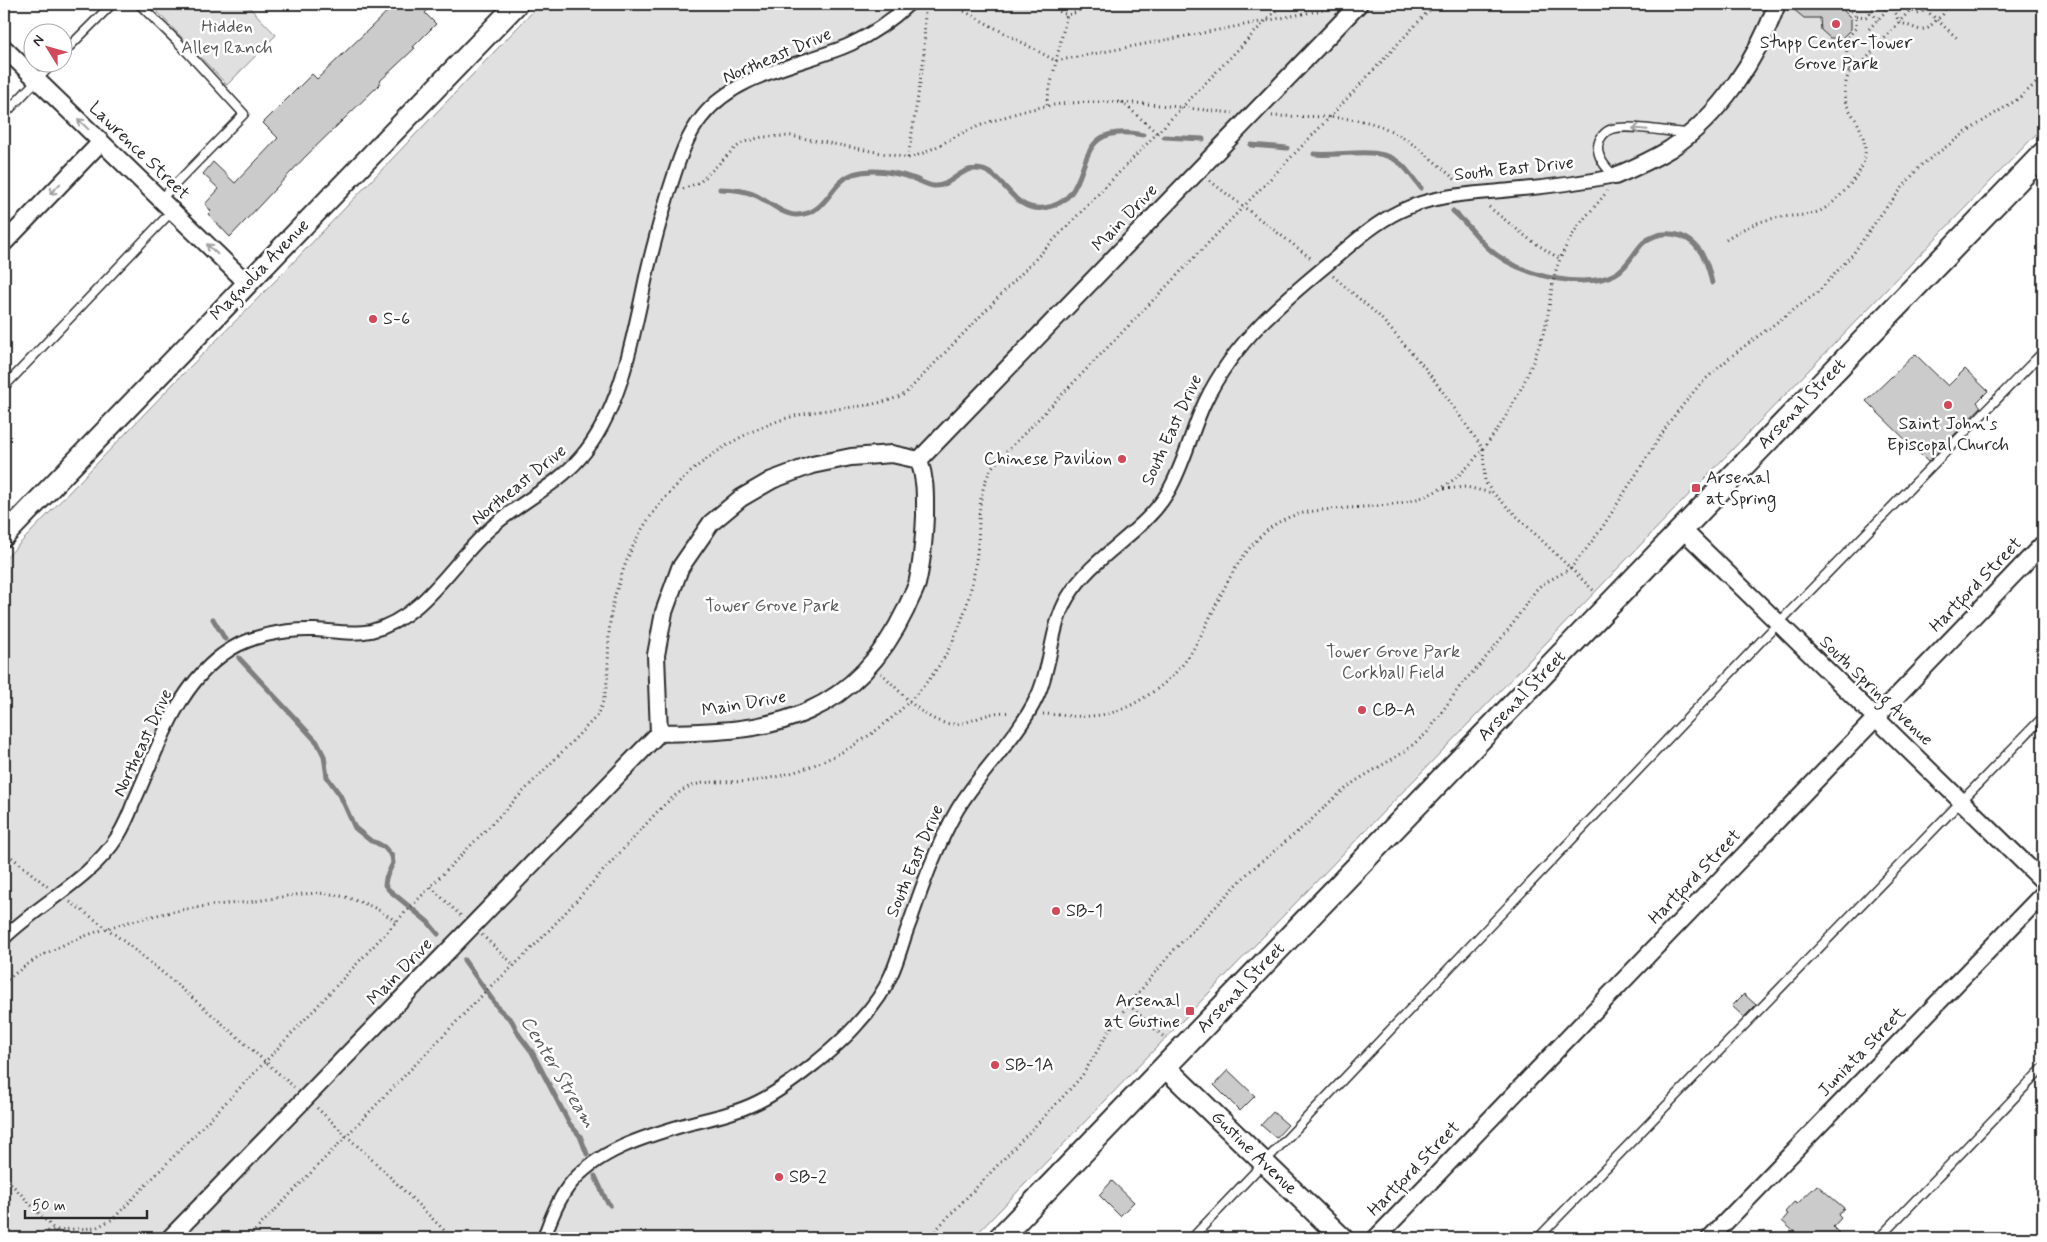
<svg xmlns="http://www.w3.org/2000/svg" width="2047" height="1242" font-family="Mynerve,sans-serif">
<style>
.green{fill:#e0e0e0;stroke:#868686}
.lines{fill:none;stroke-linecap:round;stroke-linejoin:round}
.stream{stroke:#7e7e7e;stroke-width:5}
.building{fill:#cbcbcb;stroke:#2b2b2b}
.service-casing{stroke:#2b2b2b;stroke-width:11}
.pedestrian-casing{stroke:#2b2b2b;stroke-width:16}
.minor-casing{stroke:#2b2b2b;stroke-width:20}
.tertiary-casing{stroke:#2b2b2b;stroke-width:24}
.secondary-casing{stroke:#2b2b2b;stroke-width:26}
.path{stroke:#2b2b2b;stroke-width:3;stroke-dasharray:1 4;stroke-linecap:butt}
.service{stroke:#fff;stroke-width:8}
.pedestrian{stroke:#fff;stroke-width:12}
.minor{stroke:#fff;stroke-width:16}
.tertiary{stroke:#fff;stroke-width:20}
.secondary{stroke:#fff;stroke-width:22}
.oneway{stroke:#a0a0a0}
.poi-dot{fill:#d1495b;stroke:#fff;stroke-width:2}
.labels{text-anchor:middle;dominant-baseline:central;stroke-width:5;stroke-linejoin:round;paint-order:stroke}
.park-label{font-size:18px;fill:#585858;stroke:#fff}
.poi-label{font-size:18px;fill:#2b2b2b;stroke:#fff;text-anchor:start}
.street-label{font-size:18px;fill:#2b2b2b;stroke:#fff}
.water-label{font-size:19px;font-style:italic;fill:#5c5c5c;stroke:#fff}
</style>
<rect width="100%" height="100%" fill="#fff"/>
<filter id="ink" filterUnits="userSpaceOnUse"><feTurbulence type="fractalNoise" baseFrequency=".02" numOctaves="2"/><feDisplacementMap in="SourceGraphic" scale="10" xChannelSelector="R" yChannelSelector="G"/><feConvolveMatrix kernelMatrix="1 2 1 2 8 2 1 2 1" color-interpolation-filters="sRGB"/></filter>
<g filter="url(#ink)">
<!-- green -->
<path class="green" d="M150 4H246L276 35 227 85Z
M540 4H2043V127L973 1238H4V560L174 383 283 273Z"/>
<g class="lines">
<!-- stream -->
<path class="stream" d="M1164 137 1203 139
M1251 145 1287 148
M1314 154C1342 157 1379 144 1401 164 1409 171 1414 180 1421 188
M720 189C732 189 745 190 757 196 769 202 783 215 797 215 828 214 830 182 853 174 872 168 894 172 912 178 919 180 926 185 934 186 950 187 959 169 975 169 1004 168 1010 213 1044 208 1103 199 1061 118 1143 135
M1453 211C1466 222 1475 235 1487 247 1510 269 1550 281 1582 281 1593 281 1606 279 1615 274 1628 267 1633 253 1643 243 1661 228 1687 232 1700 251 1706 259 1710 273 1712 283
M213 619 225 639
M239 658 317 742 324 756 327 777 340 795 355 828 371 841 377 843 384 847 392 856 393 863 386 878 385 885 389 890 428 922 438 934
M464 960 499 1009 512 1021 519 1035 532 1052 569 1123 580 1136 587 1154
M595 1176 606 1200 610 1205"/>
</g>
<!-- building -->
<path class="building" d="M395 4H434L425 13 436 24 413 47 415 48 380 81V84L306 156 230 237 208 214 211 211 205 204 219 189 203 174 213 162 235 183 278 138 263 123 312 74 317 79Z
M1787 4H1844V11L1851 18V29L1842 38H1830L1821 30 1820 18H1804Z
M1915 354 1948 386 1965 369 1988 391 1977 402 1981 407 1928 462 1866 401Z
M1744 994 1756 1005 1744 1017 1732 1006Z
M1228 1070 1255 1096 1240 1111 1214 1085Z
M1273 1112 1288 1125 1276 1138 1261 1125Z
M1112 1181 1134 1202 1120 1216 1099 1195Z
M1817 1185 1844 1208 1838 1215 1841 1218 1833 1227 1844 1238H1801L1782 1221 1788 1214 1785 1212 1794 1202 1797 1204Z"/>
<g class="lines">
<defs>
<path id="service" d="M139 4 178 42 244 114 160 200
M62 54 112 4
M4 115 54 62
M1615 176C1607 169 1597 158 1598 146 1599 138 1605 131 1612 129 1629 124 1668 132 1687 133
M4 387 172 211
M1192 1238 1764 638 2043 352
M1538 1238 2043 717
M1879 1238 2043 1068"/>
<path id="pedestrian" d="M4 938C40 903 91 879 118 836 124 826 129 815 133 804 157 752 174 691 222 655 246 636 285 629 315 630 334 631 352 635 371 631 425 618 453 560 492 527 520 502 556 486 580 458 623 409 634 330 648 268 654 243 661 218 668 194 677 167 684 139 702 117 737 72 802 66 851 44 872 34 892 20 909 4
M544 1238C550 1220 557 1202 568 1187 595 1151 646 1136 688 1124 712 1118 736 1113 758 1102 788 1087 837 1048 859 1022 872 1008 884 992 891 975 899 958 903 939 910 922 923 884 937 845 957 810 981 770 1017 739 1037 697 1052 666 1050 627 1068 597 1094 554 1143 534 1168 492 1185 463 1191 431 1205 402 1234 341 1284 300 1334 259 1355 241 1375 223 1400 211 1435 194 1473 194 1511 190 1546 187 1580 183 1615 176"/>
<path id="minor" d="M4 48 247 283
M1615 176C1634 168 1652 160 1670 149 1720 116 1757 59 1777 4
M4 243 101 142
M892 454 919 460C926 481 925 495 925 516 924 539 922 563 917 584 914 593 909 601 906 609 885 653 853 691 808 711 762 732 709 732 659 733L656 655 664 612 680 568 711 523 741 498 772 480 812 465 851 457Z
M919 460 1359 4
M1682 529 2043 881
M170 1238 659 733
M1376 1238 2043 544
M1710 1238 2043 894"/>
<path id="tertiary" d="M4 536 517 4
M1165 1067 1342 1238"/>
<path id="secondary" d="M1000 1238 2043 154"/>
</defs>
<!-- service casing -->
<use href="#service" class="service-casing"/>
<!-- pedestrian casing -->
<use href="#pedestrian" class="pedestrian-casing"/>
<!-- minor casing -->
<use href="#minor" class="minor-casing"/>
<!-- tertiary casing -->
<use href="#tertiary" class="tertiary-casing"/>
<!-- secondary casing -->
<use href="#secondary" class="secondary-casing"/>
<!-- path -->
<path class="path" d="M951 4 1056 61 1333 8
M1053 4C1060 18 1077 17 1084 4
M1891 4 1899 22 1920 30 1928 28 1943 14 1947 4
M1907 4 1910 10 1917 13 1925 11 1929 4
M1926 10 1957 38
M1871 12 1878 20
M1856 16 1866 17 1875 8V4
M1869 29 1885 12V4
M1846 65a6 6 0 1 1 12 0a6 6 0 1 1-12 0Z
M1846 62 1848 37 1856 28V16L1848 9V4
M1858 68 1910 10
M1122 102 1157 133
M1046 105 1067 14
M1272 116C1303 117 1341 115 1371 123 1404 132 1431 159 1457 181
M908 158 924 58 925 4
M1210 181 1312 259
M683 189 700 182 735 148 744 142 762 137 791 136 908 158C929 153 947 140 967 131 983 124 1001 118 1017 113 1087 92 1162 106 1233 113
M1489 207 1529 239 1560 259
M1726 239C1740 230 1758 221 1775 218 1790 215 1805 217 1820 211 1834 205 1861 176 1864 160 1866 154 1865 147 1864 141 1857 107 1834 111 1850 70
M1333 276 1378 315 1425 368 1448 399 1483 449 1485 482 1493 493 1594 591
M1444 489 1466 487 1492 493
M881 673C903 693 930 731 963 723 982 718 992 710 1011 713
M1043 714C1065 715 1088 719 1110 713 1123 710 1134 704 1145 697 1165 685 1184 667 1195 646 1219 605 1232 556 1273 526 1290 513 1312 511 1333 509 1405 504 1439 507 1486 445 1512 412 1535 364 1546 324 1551 302 1551 278 1561 257 1566 246 1572 234 1580 224 1588 213 1599 203 1607 191
M4 851 48 887
M431 887 461 916
M70 902C149 956 222 1024 294 1087
M482 935 515 966
M4 983C51 938 143 915 207 906 220 904 234 904 248 902 275 899 304 891 331 894 353 898 379 907 396 922
M1129 1005 1166 1039
M317 1108 383 1170 452 1238
M4 1176 62 1238
M8 1238 55 1230 95 1228 113 1219 265 1062 396 922 595 718C613 691 606 654 610 623 611 610 614 597 618 586 625 563 634 540 648 520 684 467 745 425 808 413 840 407 876 408 905 394L1282 4
M248 1238 491 986C542 943 584 890 630 842 646 825 661 805 680 792 700 777 729 784 752 781 824 772 890 731 933 674 959 639 972 596 977 553 981 521 975 495 993 466L1329 118 1435 4
M928 1238 1060 1100 1082 1076 1116 1020 1174 950 1250 871 1307 824 1332 800 1354 782 1404 752 1427 733 1463 682 1479 666 1512 625 1535 591 1541 585 1570 569 1584 552 1602 528 1670 421 1700 384 1734 354 1818 292 1853 254 1882 213 1920 166 1969 130 2018 99 2043 77"/>
<!-- service -->
<use href="#service" class="service"/>
<!-- pedestrian -->
<use href="#pedestrian" class="pedestrian"/>
<!-- minor -->
<use href="#minor" class="minor"/>
<!-- tertiary -->
<use href="#tertiary" class="tertiary"/>
<!-- secondary -->
<use href="#secondary" class="secondary"/>
</g>
<!-- one-way arrows -->
<defs><path id="oneway-shaft" d="M-6 0H5M1.5-3L5.5 0L1.5 3" fill="none" stroke-width="1.6" stroke-linecap="round" stroke-linejoin="round" transform="scale(1.25)"/></defs>
<g class="oneway">
<use href="#oneway-shaft" transform="translate(83 124) rotate(-136)"/>
<use href="#oneway-shaft" transform="translate(1640 129) rotate(-175)"/>
<use href="#oneway-shaft" transform="translate(55 189) rotate(134)"/>
<use href="#oneway-shaft" transform="translate(212 249) rotate(-136)"/>
</g>
</g>
<!-- markers -->
<g class="poi-dot">
<circle cx="1836" cy="24" r="5"/>
<circle cx="373" cy="319" r="5"/>
<circle cx="1948" cy="405" r="5"/>
<circle cx="1122" cy="459" r="5"/>
<rect x="1691" y="483" width="10" height="10" rx="2.5"/>
<circle cx="1362" cy="710" r="5"/>
<circle cx="1056" cy="911" r="5"/>
<rect x="1185" y="1006" width="10" height="10" rx="2.5"/>
<circle cx="995" cy="1065" r="5"/>
<circle cx="779" cy="1177" r="5"/>
</g>
<g class="labels">
<!-- park labels -->
<g class="park-label">
<text x="227" y="27">Hidden<tspan x="227" dy="21">Alley Ranch</tspan></text>
<text x="772" y="606">Tower Grove Park</text>
<text x="1393" y="652">Tower Grove Park<tspan x="1393" dy="21">Corkball Field</tspan></text>
</g>
<!-- poi labels -->
<g class="poi-label">
<text x="1836" y="43" text-anchor="middle">Stupp Center-Tower<tspan x="1836" dy="21">Grove Park</tspan></text>
<text x="383" y="319">S-6</text>
<text x="1948" y="424" text-anchor="middle">Saint John's<tspan x="1948" dy="21">Episcopal Church</tspan></text>
<text x="1112" y="459" text-anchor="end">Chinese Pavilion</text>
<text x="1706" y="478">Arsenal<tspan x="1706" dy="21">at Spring</tspan></text>
<text x="1372" y="710">CB-A</text>
<text x="1066" y="911">SB-1</text>
<text x="1180" y="1001" text-anchor="end">Arsenal<tspan x="1180" dy="21">at Gustine</tspan></text>
<text x="1005" y="1065">SB-1A</text>
<text x="789" y="1177">SB-2</text>
</g>
<!-- street labels -->
<g class="street-label">
<text transform="translate(777 56) rotate(-23)">Northeast Drive</text>
<text transform="translate(139 151) rotate(44)">Lawrence Street</text>
<text transform="translate(1514 169) rotate(-6)">South East Drive</text>
<text transform="translate(1125 218) rotate(-46)">Main Drive</text>
<text transform="translate(260 270) rotate(-46)">Magnolia Avenue</text>
<text transform="translate(1802 404) rotate(-46)">Arsenal Street</text>
<text transform="translate(1172 430) rotate(-65)">South East Drive</text>
<text transform="translate(519 485) rotate(-39)">Northeast Drive</text>
<text transform="translate(1976 585) rotate(-46)">Hartford Street</text>
<text transform="translate(1876 691) rotate(44)">South Spring Avenue</text>
<text transform="translate(1522 696) rotate(-46)">Arsenal Street</text>
<text transform="translate(744 704) rotate(-10)">Main Drive</text>
<text transform="translate(143 743) rotate(-65)">Northeast Drive</text>
<text transform="translate(915 861) rotate(-67)">South East Drive</text>
<text transform="translate(1695 877) rotate(-46)">Hartford Street</text>
<text transform="translate(400 972) rotate(-46)">Main Drive</text>
<text transform="translate(1241 988) rotate(-46)">Arsenal Street</text>
<text transform="translate(1862 1052) rotate(-46)">Juniata Street</text>
<text transform="translate(1254 1153) rotate(44)">Gustine Avenue</text>
<text transform="translate(1414 1169) rotate(-46)">Hartford Street</text>
</g>
<!-- water labels -->
<g class="water-label">
<text transform="translate(558 1072) rotate(59)">Center Stream</text>
</g>
</g>
<!-- margin -->
<rect width="2047" height="1242" fill="none" stroke="#fff" stroke-width="20"/>
<rect x="10" y="10" width="2027" height="1222" fill="none" stroke="#2b2b2b" stroke-width="2" filter="url(#ink)"/>
<!-- north arrow -->
<g transform="translate(48 48) rotate(307)"><circle r="24" fill="#ffffff" stroke="#aaaaaa"/>
<path d="M0-4L9 19L0 12L-9 19Z" fill="#d1495b"/>
<text y="-8" font-size="14" font-weight="bold" text-anchor="middle" fill="#2b2b2b">N</text>
</g>
<!-- scale -->
<path d="M25 1210v8h122v-8" fill="none" stroke="#2b2b2b" stroke-width="2.5"/>
<text x="32" y="1210" font-size="15" fill="#2b2b2b" stroke="#ffffff" stroke-width="4" paint-order="stroke">50 m</text>
</svg>
